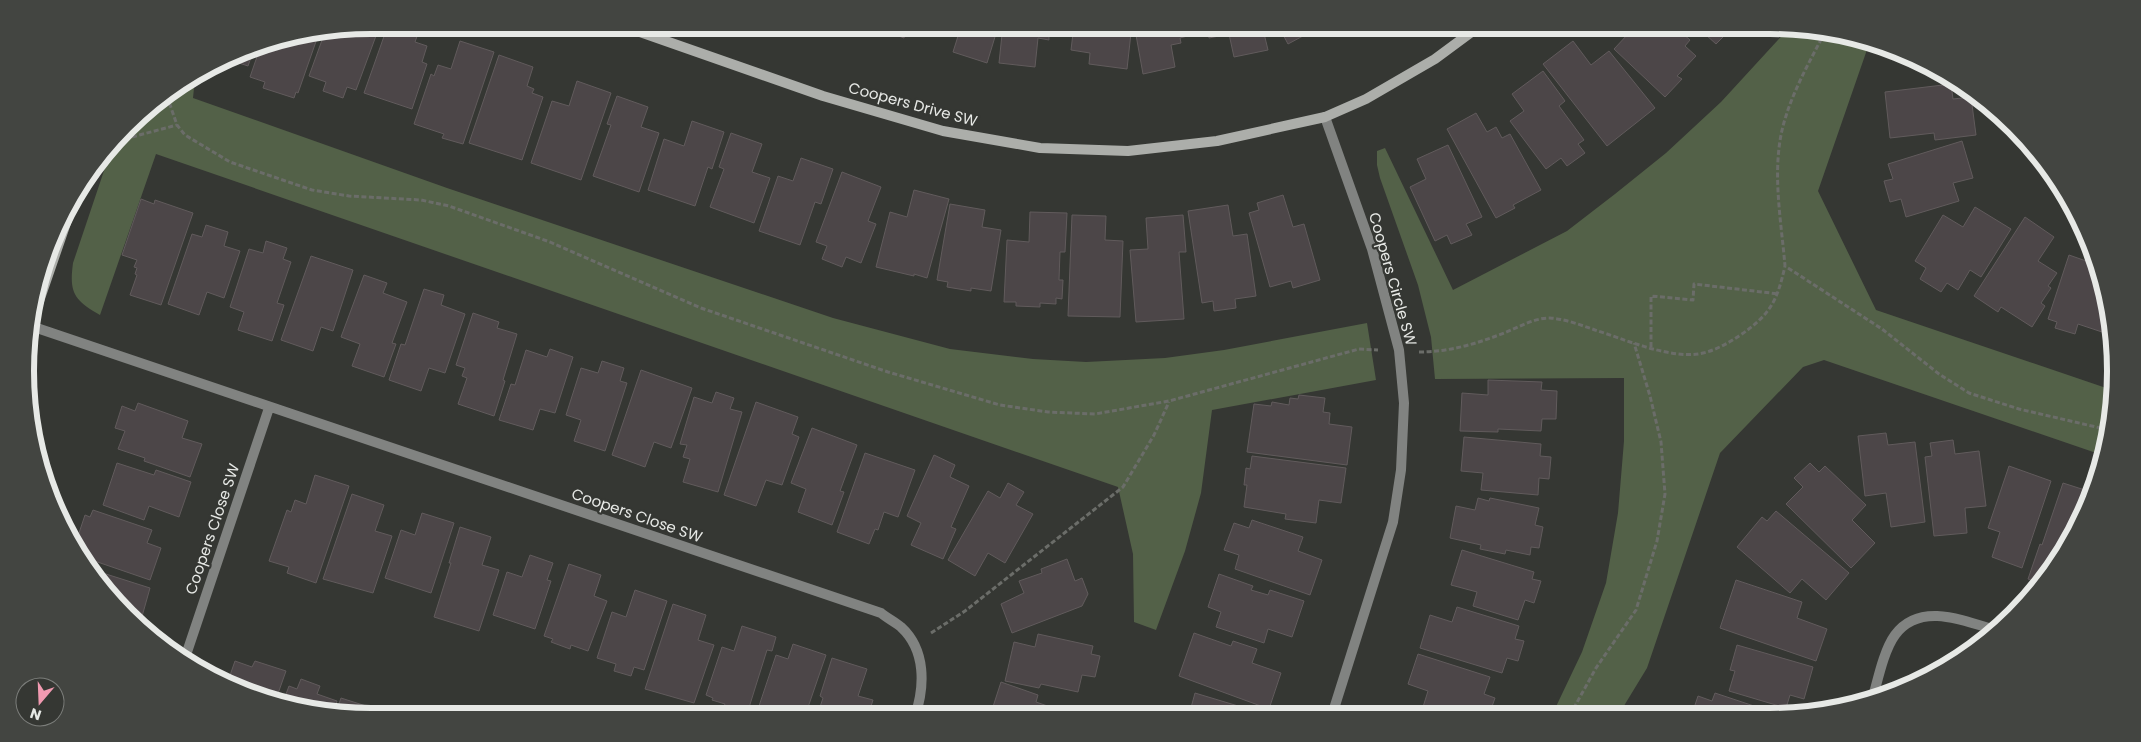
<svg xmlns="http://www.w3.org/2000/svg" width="2141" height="742" font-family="Poppins,sans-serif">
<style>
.green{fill:#536148}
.building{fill:#4c4648;stroke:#615b5c}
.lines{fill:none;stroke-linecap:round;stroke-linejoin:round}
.path{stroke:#6b6d69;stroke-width:3;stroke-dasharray:5 2.5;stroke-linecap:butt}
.street{stroke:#818381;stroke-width:10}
.secondary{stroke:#acaeaa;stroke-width:10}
.labels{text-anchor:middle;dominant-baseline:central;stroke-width:4.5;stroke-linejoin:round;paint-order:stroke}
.street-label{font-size:15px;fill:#e7e9e6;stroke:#353733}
.rim{fill:none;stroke:#e7e9e6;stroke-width:6}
</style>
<rect width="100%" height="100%" fill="#353733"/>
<!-- green -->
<path class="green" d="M1789 28 1859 37 1870 41 1818 191 1876 310 2115 391 2105 456 1824 360 1803 367 1720 453 1647 668 1619 714 1552 715 1582 652 1606 583 1618 513 1624 441V378L1435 379 1431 337 1418 285 1380 178 1377 165V151L1385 148 1453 290 1567 231 1615 194 1666 153 1721 102Z
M195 78 193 98 447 188 833 318 950 349 1033 359 1086 362 1165 358 1224 350 1367 323 1376 380 1212 410 1201 493 1185 551 1156 630 1134 622 1133 554 1118 487 156 154 100 315C74 300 69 293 73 263L114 141 143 111Z"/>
<!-- building -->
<path class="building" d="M380 25 356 90 347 87 343 98 323 91 326 82 309 76 326 29Z
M388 25H413L420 28 415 42 427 46 422 62 427 64 412 109 364 93Z
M870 25H908L904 38Z
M940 25H993L998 27 987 63 953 52 959 33 939 27Z
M1003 25 1011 26 1065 25 1064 36 1049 34V40L1038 38 1035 67 999 63Z
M1074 25H1125L1124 33H1131L1127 69 1089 64 1090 53 1071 50Z
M1144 25H1193L1195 34 1180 38 1181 43 1171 45 1175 67 1143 74 1136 35 1146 33Z
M1203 25H1262L1268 50 1234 57 1229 34 1209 38 1208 32 1205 33Z
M1278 25H1314L1316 29 1288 44Z
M1621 25H1673L1690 40 1685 46 1696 56 1677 76 1682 79 1665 97 1614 49 1629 33Z
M1695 25H1741L1732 34 1729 31 1716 44Z
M320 30 298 93 296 92 294 98 263 88 265 82 250 77 261 45 304 32Z
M460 41 494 52 463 144 442 138 444 134 414 124 431 74 434 76 438 65 451 69Z
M1573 41 1591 65 1609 51 1655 108 1607 146 1543 64Z
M255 46 248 66 227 59 239 51Z
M1898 51 1923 61 1953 79 1950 78V80L1935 76 1936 73 1933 72 1932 74 1914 69 1915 66 1895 59Z
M499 55 533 67 527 86 534 89 532 93 543 97 522 160 469 143Z
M1543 71 1565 101 1559 106 1584 140 1578 144 1585 153 1567 166 1561 158 1546 169 1510 121 1524 111 1512 94Z
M577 81 611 93 581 180 531 163 552 101 569 106Z
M1951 84 1953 99 1971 97 1976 135 1935 140 1934 133 1890 138 1885 92Z
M617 96 648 107 641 127 659 133 639 192 593 176 611 125 607 124Z
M1476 113 1487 132 1496 127 1502 138 1510 134 1541 190 1513 205 1515 208 1496 218 1447 129Z
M692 121 724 132 712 169 708 167 695 206 648 190 664 139 684 146Z
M731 133 762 144 752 172 770 178 754 223 710 207 724 169 719 167Z
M1962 141 1973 178 1953 183 1959 201 1906 217 1901 199 1890 202 1884 181 1893 179 1888 164Z
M1448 145 1482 217 1466 224 1472 235 1451 244 1447 235 1435 241 1410 187 1426 179 1417 159Z
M801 158 833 169 821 204 815 202 800 245 759 231 778 176 793 181Z
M842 172 881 187 868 221 876 224 861 263 846 257 842 267 822 259 827 246 816 242Z
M914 190 949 199 927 278 914 274V276L876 267 890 212 907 217Z
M1283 195 1293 227 1304 224 1320 280 1293 288 1291 281 1270 287 1249 213 1259 210 1257 203Z
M141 199 154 204 155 200 193 213 161 305 130 295 137 275 135 274 137 268 134 267 137 260 122 255Z
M950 204 985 210 982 227 1001 230 991 291 971 288V291L947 287 948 282 937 280Z
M1228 205 1233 236 1247 234 1256 296 1235 299 1236 308 1214 311 1213 301 1202 303 1188 211Z
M1975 207 2011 229 1981 277 1970 270 1958 290 1947 283 1941 292 1920 279 1926 268 1915 261 1943 215 1963 227Z
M1030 212 1067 213 1065 252H1060L1059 280H1063L1062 299 1056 298V304L1040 303V307L1016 306V302H1004L1007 240 1029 242Z
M1072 215 1106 216 1105 240 1123 241 1120 317 1068 316Z
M1183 215 1186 252H1179L1184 319 1136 322 1130 250 1148 249 1146 218Z
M2025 217 2054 237 2038 261 2057 273 2048 286 2051 288 2041 303 2045 306 2032 327 2001 307 1998 312 1974 296Z
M206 225 228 232 224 246 240 251 224 298 207 292 199 315 168 304 192 234 202 237Z
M266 241 287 248 283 259 291 262 277 303 284 305 272 341 238 330 244 312 230 307 249 249 263 253Z
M2093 249 2098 260 2109 310 2102 332 2078 324 2075 334 2055 328 2057 322 2048 319 2069 255 2089 262Z
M311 256 353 270 333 331 321 327 313 351 281 340Z
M364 275 387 283 383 293 407 302 392 343 396 344 384 377 352 366 360 344 341 337Z
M424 289 444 295 441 305 465 314 445 373 429 368 421 391 389 380 401 344 405 345Z
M473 313 499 322 497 328 517 334 503 380 505 381 494 416 458 404 467 378 462 376 465 368 456 365Z
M550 349 573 357 555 413 540 409 533 430 499 420 511 384 515 385 526 350 547 357Z
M602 361 624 368 620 381 627 383 605 451 574 441 581 420 566 415 581 368 598 373Z
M641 370 692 388 671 448 654 442 645 467 612 455Z
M1488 380 1542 382 1541 390 1557 391 1556 419H1542L1541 431 1498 429V432L1460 431 1462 393 1488 395Z
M716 392 734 398 730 409 742 412 718 492 683 482 690 459 683 457 687 445 680 444 694 397 712 403Z
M1299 395 1325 398 1323 412 1330 413 1329 424 1352 427 1347 465 1247 452 1254 404 1271 406 1272 402 1289 405 1290 398 1298 399Z
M756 402 798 417 792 434 799 437 782 485 766 480 756 506 724 495Z
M138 403 188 421 182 438 202 444 190 477 144 461 145 458 118 449 125 431 115 428 122 406 135 411Z
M812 428 857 445 840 491 844 492 832 525 798 512 806 489 791 483Z
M1886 433 1888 445 1915 442 1925 522 1891 527 1886 493 1865 496 1858 436Z
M1464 437 1541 444 1540 456 1551 457 1549 479 1539 478 1538 495 1481 490 1483 473 1461 471Z
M1953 440 1955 454 1979 451 1986 506 1965 508 1967 533 1934 536 1925 457 1932 456 1930 443Z
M865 453 915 470 898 517 884 512 878 530 875 529 869 544 837 532Z
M934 455 955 465 950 477 969 486 951 527 956 529 943 559 911 545 921 523 907 516Z
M1252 456 1346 468 1341 503 1319 500 1316 523 1285 519 1286 514 1244 507 1247 485H1244L1246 468 1250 469Z
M117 463 154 475 156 470 191 482 179 517 149 506 144 520 103 505Z
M1810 463 1819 472 1825 466 1866 505 1852 520 1875 543 1851 568 1786 504 1803 487 1794 478Z
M2009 466 2051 481 2022 568 1992 557 2000 532 1988 528Z
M315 475 349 486 316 583 287 573 289 567 269 561 287 510 291 512 295 500 306 504Z
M1008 483 1024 492 1016 505 1033 514 1005 563 988 553 975 576 948 560 988 491 1000 498Z
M2063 483 2091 492 2069 544 2038 583 2028 579 2040 544 2042 545Z
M352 494 384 505 375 531 392 536 373 593 323 579Z
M1478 498 1489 501 1490 498 1539 508 1535 525 1543 527 1539 548 1531 547 1530 555 1506 550 1505 554 1480 549 1481 545 1450 538 1456 506 1475 510Z
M93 510 152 530 147 543 161 548 150 580 80 556 75 545 85 515 90 517Z
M1776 511 1849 573 1826 600 1802 579 1790 593 1737 547 1762 517 1767 521Z
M422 513 454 523 431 593 385 578 401 530 415 535Z
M1252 520 1303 537 1298 551 1322 560 1310 595 1235 569 1239 555 1224 550 1234 523 1249 528Z
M460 527 491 537 482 565 499 570 479 631 434 617 451 563H449Z
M1462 550 1534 572 1532 579 1541 581 1534 603 1525 600 1518 620 1473 606 1477 592 1451 585Z
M530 555 553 563 547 580 551 581 535 629 493 615 507 572 522 577Z
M1067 559 1075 581 1082 578 1088 594 1082 606 1012 633 1001 604 1024 593 1019 581 1042 573 1041 569Z
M569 564 601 575 594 596 607 601 588 651 571 645 570 649 551 642 553 639 544 636Z
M87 568 150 588 141 620 126 615Z
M1219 574 1253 586 1251 590 1268 595 1270 590 1304 601 1292 637 1268 629 1264 643 1216 627 1221 612 1208 607Z
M1736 580 1802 602 1797 618 1827 629 1816 661 1720 628Z
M635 590 667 601 644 670 634 667 631 676 614 671 616 664 597 658 612 612 626 617Z
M673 604 706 615 698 640 714 645 694 703 645 689Z
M1457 607 1519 626 1515 639 1524 641 1518 661 1507 658 1502 673 1420 648 1430 615 1452 622Z
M742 626 776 637 772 651 767 650 747 714 724 706 725 704 712 700 713 698 706 695 722 647 734 651Z
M1194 633 1231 646 1233 641 1257 649 1252 663 1281 673 1269 709 1179 676Z
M1038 634 1093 646 1091 654 1100 656 1095 677 1082 675 1078 692 1041 684 1039 688 1005 681 1014 642 1035 647Z
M793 644 826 655 805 716H759L760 713 757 712 776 655 788 659Z
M1737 645 1813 667 1804 699 1790 695 1786 708 1729 691 1735 671 1730 670Z
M1418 654 1490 677 1484 694 1495 698 1489 715H1448L1423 707 1428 691 1408 684Z
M832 658 867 669 858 696 873 700 868 716H817L823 698 820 696Z
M235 661 252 667 255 661 286 671 275 702 228 681Z
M301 679 320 686 317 694 337 701 333 712 282 705 289 686 297 689Z
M1001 682 1038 695 1036 702 1076 716H990Z
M1195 693 1268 715H1189Z
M1715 693 1763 709 1762 714H1692L1698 696 1712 701Z
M341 698 388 713 386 717 336 712Z"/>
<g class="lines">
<!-- path -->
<path class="path" d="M1825 32C1811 59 1795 87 1786 116 1770 163 1781 218 1785 266L1882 329 1939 374 1969 393 2019 409 2109 430
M167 96 177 125 185 135 230 162 312 190 349 196 421 200 449 206 550 242 701 308 888 372 1000 405 1048 412 1095 414 1169 401 1359 349 1378 350
M132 137 177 125
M1651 347V296L1693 300 1694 284 1779 294
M1419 352C1449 352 1476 344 1504 333 1519 327 1534 318 1550 318 1565 319 1581 325 1595 330 1624 339 1666 358 1698 354 1712 352 1727 344 1739 336 1770 315 1777 302 1785 266
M931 633 965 611 1123 487 1154 435 1169 402
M1570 715 1596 668 1636 610 1657 541 1665 494 1661 442 1650 396 1634 343"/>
<!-- street -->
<path class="street" d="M1325 117 1372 249 1399 350 1404 403 1401 470 1393 522 1332 715
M28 325 881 613C887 618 895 622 901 627 926 650 925 686 915 716
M184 661 269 408
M1873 697C1878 679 1884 650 1895 635 1920 601 1965 621 1998 631"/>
<!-- secondary -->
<path class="secondary" d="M620 25 823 96 943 131 1040 148 1128 151 1217 141 1325 117 1366 99 1435 59 1481 25
M28 333 76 194"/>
</g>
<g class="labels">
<!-- street labels -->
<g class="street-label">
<text transform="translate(913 104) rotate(15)">Coopers Drive SW</text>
<text transform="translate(1393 279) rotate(74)">Coopers Circle SW</text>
<text transform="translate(637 515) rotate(19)">Coopers Close SW</text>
<text transform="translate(212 529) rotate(-71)">Coopers Close SW</text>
</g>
</g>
<!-- crop -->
<path d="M0 0H2141V742H0ZM371 34H1770A337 337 0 0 1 2107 371V371A337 337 0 0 1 1770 708H371A337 337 0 0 1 34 371V371A337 337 0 0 1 371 34Z" fill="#434541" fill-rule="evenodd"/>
<path class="rim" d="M371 34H1770A337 337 0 0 1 2107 371V371A337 337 0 0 1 1770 708H371A337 337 0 0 1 34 371V371A337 337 0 0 1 371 34Z"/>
<!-- north arrow -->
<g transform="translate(40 702) rotate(199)"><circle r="24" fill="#353733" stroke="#7c7e7b"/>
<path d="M0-4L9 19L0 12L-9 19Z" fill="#f19ab1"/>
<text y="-8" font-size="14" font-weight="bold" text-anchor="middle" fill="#e7e9e6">N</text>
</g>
</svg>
